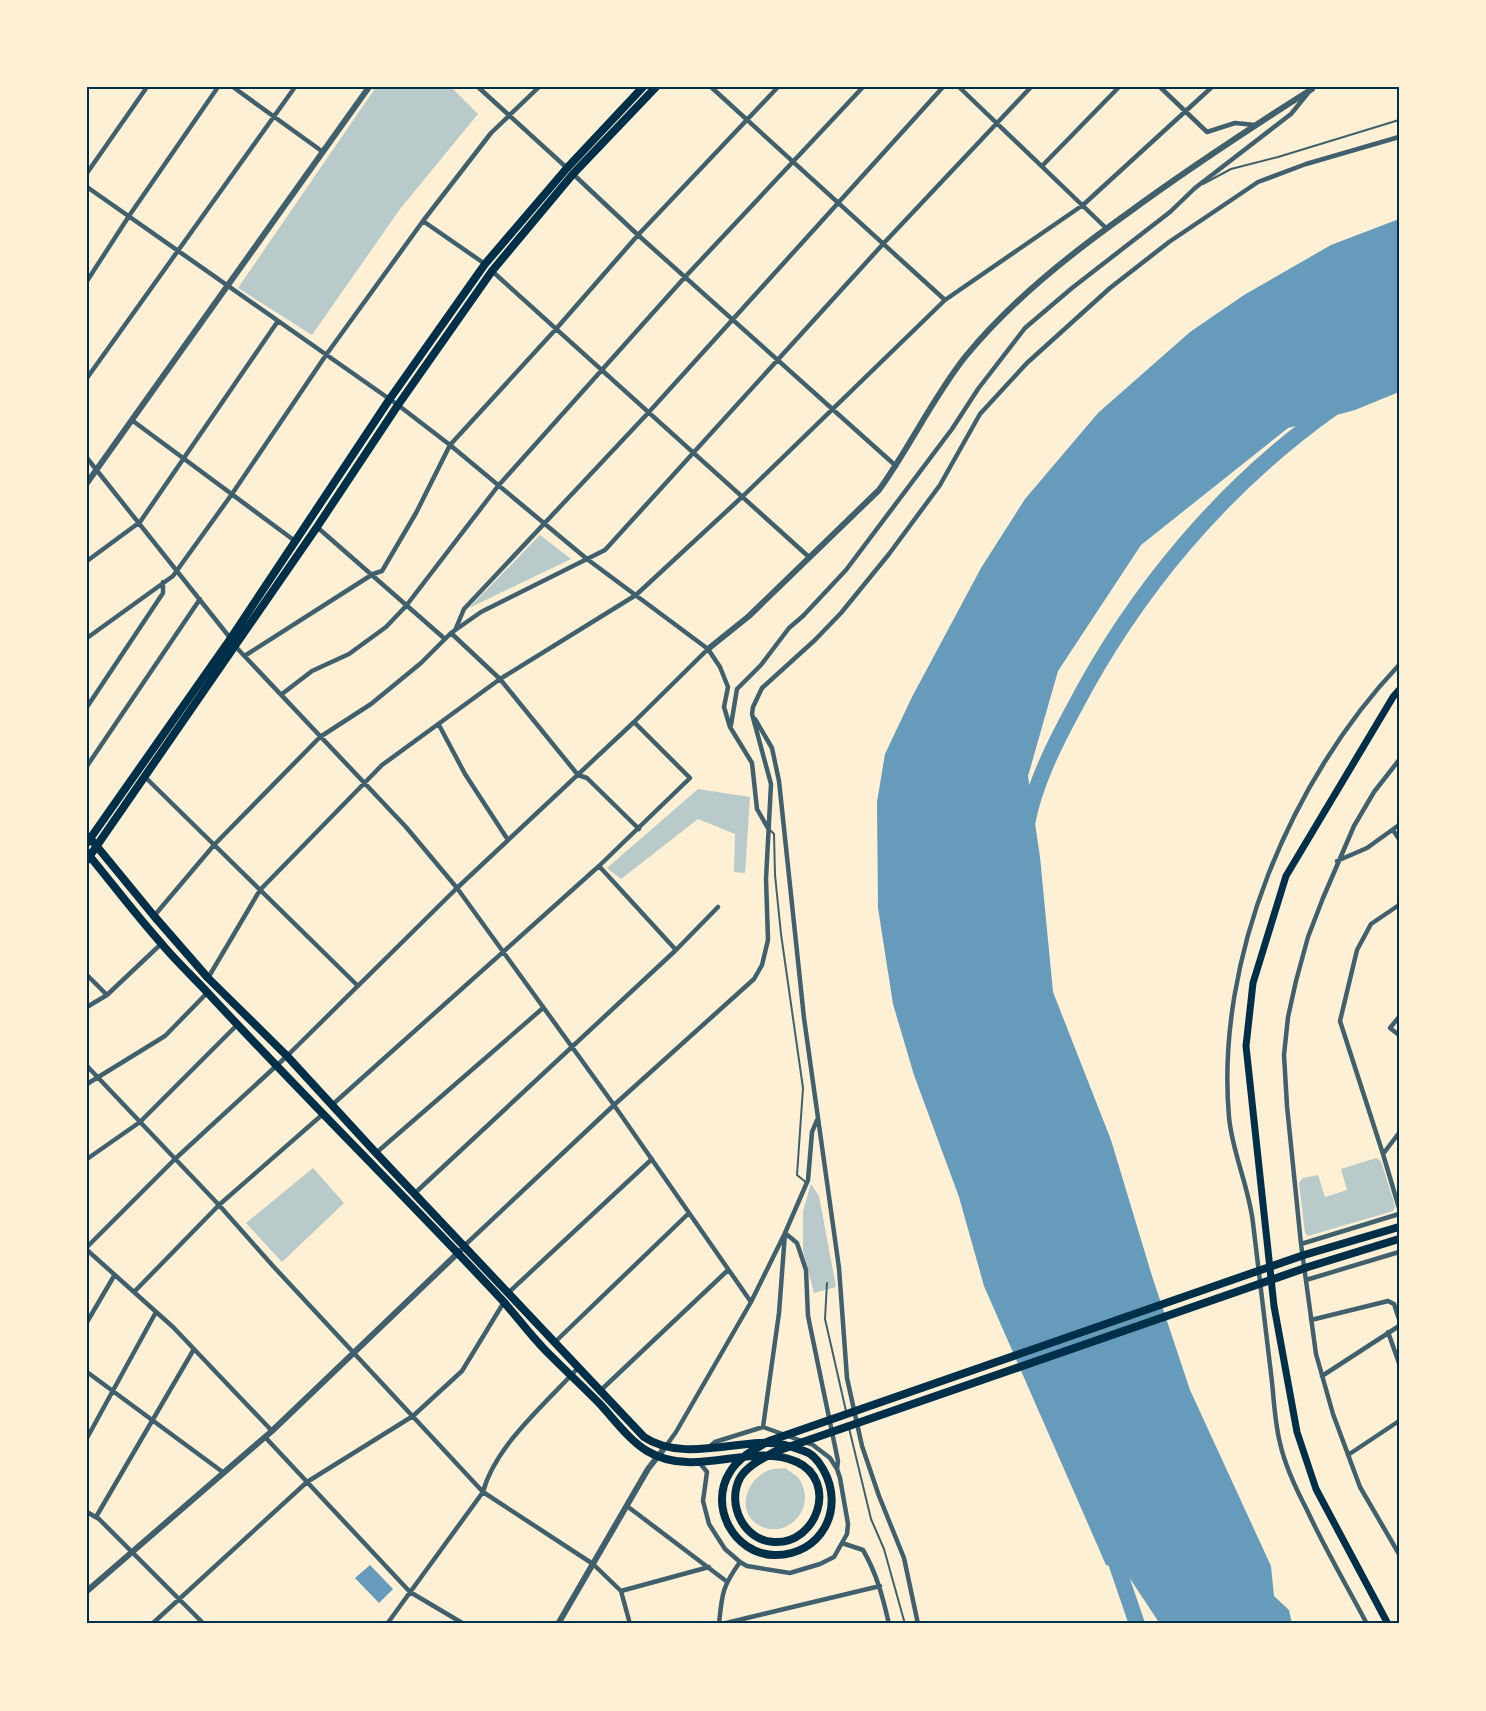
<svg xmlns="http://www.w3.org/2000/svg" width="1486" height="1711" font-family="Helvetica,sans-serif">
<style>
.green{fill:#b9caca}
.water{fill:#669bbc}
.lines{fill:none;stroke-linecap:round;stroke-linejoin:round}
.river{stroke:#669bbc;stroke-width:16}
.service{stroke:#3f606c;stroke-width:2}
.minor{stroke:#3f606c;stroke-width:4.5}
.tertiary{stroke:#3f606c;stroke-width:6}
.secondary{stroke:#003049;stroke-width:7}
.primary{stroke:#003049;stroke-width:8}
.neatline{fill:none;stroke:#003049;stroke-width:2}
</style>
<rect width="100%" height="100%" fill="#fdf0d5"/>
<!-- green -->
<path class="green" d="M376 87H451L478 114 400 209 312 335 238 288Z
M540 535 571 559 469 608Z
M698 789 750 797 745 873 734 872 735 834 698 819 621 879 607 868Z
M1376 1158 1381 1161 1395 1206 1393 1211 1308 1236 1305 1233 1299 1183 1303 1178 1318 1175 1325 1197 1347 1190 1341 1169Z
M313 1168 344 1203 282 1262 246 1223Z
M811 1184 819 1196 836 1287 814 1293 803 1251V1211Z
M785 1468C790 1472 797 1475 800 1480 818 1511 783 1542 757 1524 736 1510 747 1480 767 1471 772 1468 780 1469 785 1468Z"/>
<!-- water -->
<path class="water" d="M1399 219V392L1355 410 1288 428 1141 545 1058 671 1028 776 1040 857 1053 992 1111 1140 1152 1276 1190 1390 1271 1566 1274 1596 1289 1610 1292 1624H1160L1125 1571 1106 1565 984 1286 959 1197 914 1075 893 1004 878 908 877 802 885 754 912 697 981 568 1025 499 1098 413 1190 332 1244 295 1331 245Z
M370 1565 393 1589 379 1603 355 1578Z"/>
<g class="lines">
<!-- river -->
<path class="river" d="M1027 824C1034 785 1054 745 1073 710 1135 591 1223 486 1333 408
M1111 1548 1137 1624"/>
<!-- service -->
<path class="service" d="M1203 184 1231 169 1278 157 1399 120
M771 831 774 834 775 875 781 934 803 1088 797 1175 807 1183
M827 1283 825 1319 846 1411
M849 1428 871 1519 884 1549 905 1624"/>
<!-- minor -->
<path class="minor" d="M233 87 323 152
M478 87 567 168
M711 87 945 300
M959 87 1106 228
M1160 87 1207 132 1235 123 1255 125
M1042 166 1119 87
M87 173 147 87
M573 174 638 235 896 466
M87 187 398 405 450 445 587 559 708 649 720 667 728 687 724 707 730 727 752 763 757 809 769 830
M423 221 485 264
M492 271 809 557
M87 281 129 216 218 87
M87 378 295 87
M133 421 295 541
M87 458 231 639
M317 527 445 639
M87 561 140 522 278 321
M456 628 464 609 649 412 943 87
M451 633 500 679 578 775 587 778 639 829
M87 638 173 576 232 494 326 355 423 221 491 133 539 87
M235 646 406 827 457 888 614 1105 751 1302
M246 655 373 574 382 571 416 513 450 445 556 329 638 235 778 87
M282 694 312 671 349 654 386 627 406 606 498 486 685 277 863 87
M87 707 163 593V582
M755 719 772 748 779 781 804 1018 839 1268 847 1378 862 1446 879 1496 904 1558 918 1624
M439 725 465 774 508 840
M731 725 737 689 761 665 789 628 803 616 846 570 952 429 978 389 1025 328 1072 288 1170 212 1195 188 1291 114 1308 93
M1399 760 1374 792 1354 826 1323 898 1308 937 1296 981 1288 1017 1284 1055 1287 1106 1301 1244 1316 1354 1333 1414 1360 1487 1399 1554
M87 766 200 599
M144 776 358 986
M1393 830 1399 839
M1337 861 1367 848 1399 825
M599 866 676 950
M1399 905 1371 924 1357 950 1340 1021 1383 1154 1399 1208
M154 916 214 845 320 737 371 704 421 663 451 633 481 612 605 550 883 244 1031 87
M87 975 107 995
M208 978 260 890 382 765 500 679 636 595 742 497 945 300 1083 205 1212 87
M87 1007 107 995 161 944
M1399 1017 1390 1028 1399 1035
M87 1066 219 1205 273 1266 483 1492 593 1564 621 1591 630 1624
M87 1084 165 1036 207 993
M332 1105 599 866 690 778 634 722
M376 1153 543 1008
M1383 1154 1399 1133
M87 1159 140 1122 237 1025
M415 1193 676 950 718 907
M785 1233 797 1243 806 1270 808 1316 838 1461 837 1469
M1301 1244 1399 1214
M464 1246 614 1105 754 979 762 965 768 940 766 879 771 784 752 714 753 707 762 688 815 640 841 613 889 554 940 485 980 414 1027 363 1110 288 1169 242 1258 182 1306 164 1399 137
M87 1247 175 1159 287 1056 457 888 634 722 708 649
M87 1250 173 1327 272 1431
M1306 1280 1399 1252
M134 1292 219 1205 323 1114
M508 1293 652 1159
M1311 1320 1388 1301 1394 1304 1399 1319
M87 1322 114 1276
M1388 1332 1399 1363
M555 1342 689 1213
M87 1372 224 1473
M1322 1376 1399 1326
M600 1391 728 1270
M265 1437 410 1592 464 1624
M87 1438 156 1312
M666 1446 676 1432 751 1302 785 1233 808 1180 812 1132 817 1120
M709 1447 715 1442 763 1427
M1348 1455 1399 1421
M699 1462 707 1472 703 1501 709 1524 725 1549 740 1562 747 1566 790 1573 820 1564 834 1557 847 1534 848 1524 840 1478 837 1469 830 1458 813 1445 763 1427 779 1313 785 1233
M627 1506 726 1581
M87 1512 99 1519 204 1624
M96 1517 194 1349
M842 1543 863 1550C877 1574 883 1598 889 1624
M621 1591 709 1567
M152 1624 307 1482 413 1416 462 1371 504 1302
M387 1624 483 1492C495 1446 546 1403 578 1368
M719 1624C722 1594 722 1587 740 1562
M722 1624 880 1586
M1367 1624C1347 1586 1325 1549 1307 1510 1296 1489 1285 1466 1280 1443 1275 1423 1274 1402 1272 1382 1266 1329 1259 1276 1253 1223 1249 1187 1232 1152 1229 1117 1215 959 1291 779 1399 665"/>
<!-- tertiary -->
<path class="tertiary" d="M87 483 369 87
M708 649 749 616 879 490C910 447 932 399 965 357 1011 301 1069 255 1128 213 1188 169 1249 129 1312 89
M87 1591 272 1431 460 1251
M558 1624 648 1469 666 1446"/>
<!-- secondary -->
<path class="secondary" d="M1388 1624 1316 1489 1297 1432 1274 1306 1246 1046 1253 983 1286 876 1393 697 1399 690"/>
<!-- primary -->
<path class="primary" d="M90 838 154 916 208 978 287 1056 376 1153 644 1437C676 1459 723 1445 759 1443 773 1442 791 1446 804 1451 812 1453 819 1462 823 1469 846 1509 821 1556 774 1555 734 1554 708 1506 730 1472 739 1457 755 1449 769 1441L1304 1255 1399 1227
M87 843 231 638 389 400 485 264 567 168 643 87
M87 853C112 883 135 914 161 943 175 960 192 976 207 992 304 1097 406 1197 503 1301 518 1318 531 1336 547 1352 564 1369 582 1386 599 1403 614 1419 629 1440 647 1451 696 1480 751 1441 797 1462 838 1481 818 1544 774 1542 744 1541 726 1504 740 1478 747 1466 762 1459 774 1452L1308 1267 1399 1239
M87 860 317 527 398 405 492 271 573 174 656 87"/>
</g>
<!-- border -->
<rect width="1486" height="1711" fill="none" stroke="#fdf0d5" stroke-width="177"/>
<rect x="88" y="88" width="1310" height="1534" class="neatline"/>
</svg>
